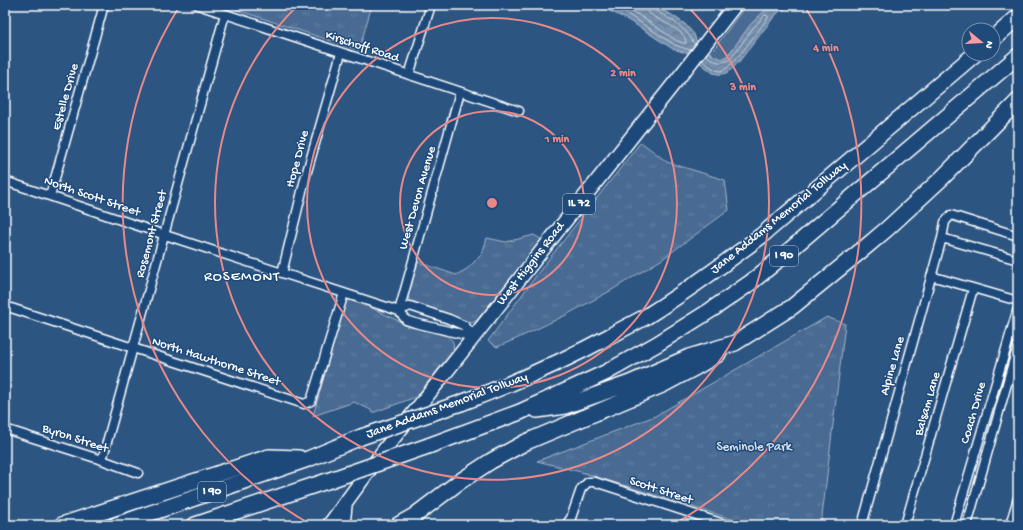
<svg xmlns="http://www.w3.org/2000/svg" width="1023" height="530" font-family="'Gochi Hand',sans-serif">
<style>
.grass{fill:#486b92;stroke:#a4b5c8}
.park{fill:url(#park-tufts);stroke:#a4b5c8}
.water{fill:url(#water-waves);stroke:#acbcce}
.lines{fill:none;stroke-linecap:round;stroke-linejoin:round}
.shore{stroke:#c7d2de;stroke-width:1}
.minor-casing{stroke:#fff;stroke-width:11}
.primary-casing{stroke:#fff;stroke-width:16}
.motorway-casing{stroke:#fff;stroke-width:18}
.minor{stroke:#1f4a7a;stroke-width:8}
.primary{stroke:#1f4a7a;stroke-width:13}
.motorway{stroke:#1f4a7a;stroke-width:15}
.motorway-bridge-casing{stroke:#fff;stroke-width:18;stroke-linecap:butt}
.motorway-bridge{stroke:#1f4a7a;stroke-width:15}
.ring{fill:none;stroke:#e88989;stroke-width:2}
.labels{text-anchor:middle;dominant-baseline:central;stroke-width:3;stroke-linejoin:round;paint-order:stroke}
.shield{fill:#1f4a7a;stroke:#bcc9d7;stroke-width:1}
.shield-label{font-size:12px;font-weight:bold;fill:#fff}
.street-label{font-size:13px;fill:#fff;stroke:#1f4a7a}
.park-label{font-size:13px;fill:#dae1e9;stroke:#1f4a7a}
.quarter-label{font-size:15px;letter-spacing:1px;fill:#fff;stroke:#1f4a7a}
.centre{fill:#e88989;stroke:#1f4a7a;stroke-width:2}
.ring-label{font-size:12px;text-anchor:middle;font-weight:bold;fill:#e88989;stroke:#1f4a7a;stroke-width:3;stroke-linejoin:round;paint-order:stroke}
</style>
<defs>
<pattern id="park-tufts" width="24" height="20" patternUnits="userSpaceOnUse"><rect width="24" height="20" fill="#486b92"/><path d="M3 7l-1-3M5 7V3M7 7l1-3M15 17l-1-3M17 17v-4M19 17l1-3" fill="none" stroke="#6381a2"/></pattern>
<pattern id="water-waves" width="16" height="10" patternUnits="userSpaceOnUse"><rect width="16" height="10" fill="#748fad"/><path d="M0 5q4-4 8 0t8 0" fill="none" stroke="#66788b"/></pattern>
</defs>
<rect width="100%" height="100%" fill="#2c5582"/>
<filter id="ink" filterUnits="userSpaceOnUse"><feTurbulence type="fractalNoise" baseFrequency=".025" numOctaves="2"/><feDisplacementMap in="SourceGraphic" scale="8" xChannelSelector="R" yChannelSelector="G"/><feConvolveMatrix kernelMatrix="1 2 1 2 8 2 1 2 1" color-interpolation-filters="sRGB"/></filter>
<g filter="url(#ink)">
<!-- grass -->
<path class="grass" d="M746 5H771L768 7 726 57 722 59 715 57 711 53Z"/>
<!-- park -->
<path class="park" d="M238 5H372L359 50 237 10Z
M641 142 667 162 725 180 729 210 661 260 610 291 566 315 516 339 497 347 488 341 541 269Z
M534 235 542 240 477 320 472 323 465 322 410 301 408 296 418 262 456 275 467 269 482 254 487 238 506 242Z
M353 299 407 325 447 336C454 341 454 343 453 351L416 397 372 413 371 410 354 402 313 416 345 302 348 300Z
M827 317 845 324 821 525H751L581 472 537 461 655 416Z"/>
<!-- water -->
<path class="water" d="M592 5H652L672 15 685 24 694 34 696 40 712 55 722 59 726 57 729 54 750 25 768 7 771 5H792L780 11 774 17 738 63C730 71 725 77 713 73L686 52H683L673 49C645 32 625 14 592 5Z"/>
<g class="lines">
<!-- shore -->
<path class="shore" d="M606 5 626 13 675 45 690 50
M620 5 640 16 677 41 684 43H686C686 29 658 21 650 14 647 11 647 8 647 5
M652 5V8L654 10C667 17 678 23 688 34 691 37 692 41 695 45
M702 60C707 64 714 71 721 71 731 70 760 28 768 18V16L765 15 753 28 732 57C722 66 715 62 706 55"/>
<defs>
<path id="minor" d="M198 5 519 111
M409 75 431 5
M5 181 165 235 399 311 406 320 415 323 474 337
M50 196 104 5
M942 238 1018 260
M282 273 306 175 341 53
M931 276 1018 301
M5 306 304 404 311 401 344 293
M399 311 460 92
M399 311 410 306 449 319 465 326 474 337
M5 429 102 460 138 473
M102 460 225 14
M566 525 571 518 581 489 588 482H595L727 525
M862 525 942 238 945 222 951 215 1018 236
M905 525 973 289
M954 525 1018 308
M967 525 1018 345
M1010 525 1018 498"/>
<path id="primary" d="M329 525 384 450 439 381 641 125 684 71 735 5"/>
<path id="motorway" d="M993 39 1018 17
M461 403C512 384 562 362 610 336 622 329 635 323 647 316 687 291 724 264 761 236L975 54
M537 410 565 406 630 383 689 357 735 343 792 307 868 245 888 228 942 178 1018 101
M428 446 520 412 605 373 657 344 711 310 750 283 784 255 1018 56
M62 525 269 457 299 458
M116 525 308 459 361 437
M195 525 327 481
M342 525 344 506
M398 525 414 516 459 482 491 461 526 442 662 385 696 367 718 354"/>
</defs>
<!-- minor casing -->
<use href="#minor" class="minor-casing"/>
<!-- primary casing -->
<use href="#primary" class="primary-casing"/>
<!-- motorway casing -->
<use href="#motorway" class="motorway-casing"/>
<!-- minor -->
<use href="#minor" class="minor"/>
<!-- primary -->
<use href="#primary" class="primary"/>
<!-- motorway -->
<use href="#motorway" class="motorway"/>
<defs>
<path id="motorway-bridge" d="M361 437 461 403
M327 481 428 446"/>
</defs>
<!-- motorway-bridge casing -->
<use href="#motorway-bridge" class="motorway-bridge-casing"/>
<!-- motorway-bridge -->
<use href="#motorway-bridge" class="motorway-bridge"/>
</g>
</g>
<!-- distance rings -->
<g class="ring">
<circle cx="492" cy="203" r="92"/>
<circle cx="492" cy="203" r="185"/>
<path d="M686 5A277 277 0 1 1 298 5"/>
<path d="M310 524A369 369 0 0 1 179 7M805 7A369 369 0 0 1 674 524"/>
</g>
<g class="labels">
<!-- shield labels -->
<g class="shield">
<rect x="563" y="194" width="32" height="20" rx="3"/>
<rect x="770" y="246" width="28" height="20" rx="3"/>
<rect x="198" y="482" width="28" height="20" rx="3"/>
</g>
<g class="shield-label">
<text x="579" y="204">IL 72</text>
<text x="784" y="256">I 90</text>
<text x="212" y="492">I 90</text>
</g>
<!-- street labels -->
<g class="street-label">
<text transform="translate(362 47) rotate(18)">Kirschoff Road</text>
<text transform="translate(66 97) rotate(-74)">Estelle Drive</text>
<text transform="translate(298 159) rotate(-75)">Hope Drive</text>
<text transform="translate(92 197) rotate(19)">North Scott Street</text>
<text transform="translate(418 198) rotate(-74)">West Devon Avenue</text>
<text transform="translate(779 218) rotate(-39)">Jane Addams Memorial Tollway</text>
<text transform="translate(152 234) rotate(-75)">Rosemont Street</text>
<text transform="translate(531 264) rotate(-52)">West Higgins Road</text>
<text transform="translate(216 362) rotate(18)">North Hawthorne Street</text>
<text transform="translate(893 366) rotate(-74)">Alpine Lane</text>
<text transform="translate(928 404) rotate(-74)">Balsam Lane</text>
<text transform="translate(447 406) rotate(-20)">Jane Addams Memorial Tollway</text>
<text transform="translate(974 413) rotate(-74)">Coach Drive</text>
<text transform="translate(75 439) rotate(18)">Byron Street</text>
<text transform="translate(661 491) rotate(18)">Scott Street</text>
</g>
<!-- park labels -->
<g class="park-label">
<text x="754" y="447">Seminole Park</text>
</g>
<!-- quarter labels -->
<g class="quarter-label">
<text x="242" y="277">ROSEMONT</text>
</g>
</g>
<circle cx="492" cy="203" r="6" class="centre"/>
<g class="ring-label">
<text x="826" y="51">4 min</text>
<text x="623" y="76">2 min</text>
<text x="743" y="90">3 min</text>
<text x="557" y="142">1 min</text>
</g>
<!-- margin -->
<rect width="1023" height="530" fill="none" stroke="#1f4a7a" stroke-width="20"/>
<rect x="10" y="10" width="1003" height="510" fill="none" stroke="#fff" stroke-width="1.5" filter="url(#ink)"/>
<!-- north arrow -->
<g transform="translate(981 42) rotate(108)"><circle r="19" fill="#1f4a7a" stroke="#7992af"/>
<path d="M0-3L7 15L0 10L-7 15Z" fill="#ff9aa2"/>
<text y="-6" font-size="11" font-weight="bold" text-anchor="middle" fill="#ffffff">N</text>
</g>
</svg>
